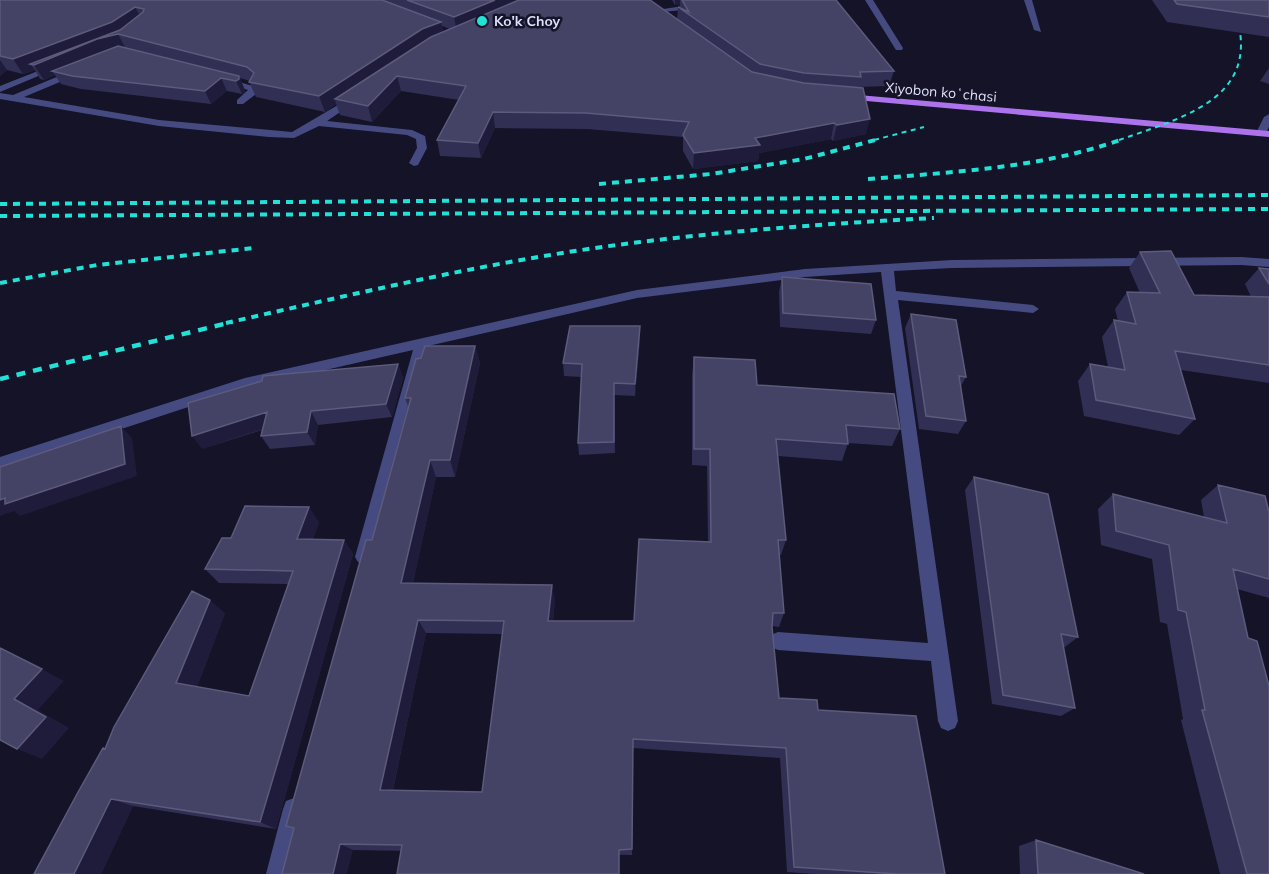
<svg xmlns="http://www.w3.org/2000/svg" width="1269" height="874" font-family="Mulish,sans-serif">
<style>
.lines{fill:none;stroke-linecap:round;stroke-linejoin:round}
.minor{fill:#454b80;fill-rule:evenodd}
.major{fill:#ac73ed;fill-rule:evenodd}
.rail-far2{stroke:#22e2d8;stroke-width:2;stroke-dasharray:5 4.5;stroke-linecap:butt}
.rail-far1{stroke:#22e2d8;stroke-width:4;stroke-dasharray:7 6;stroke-linecap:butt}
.rail{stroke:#22e2d8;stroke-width:4.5;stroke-dasharray:9 8;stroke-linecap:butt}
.wall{fill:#312f53;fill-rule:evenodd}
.shaded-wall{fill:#1e1c3a}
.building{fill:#444265;stroke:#5c5b7c;stroke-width:1.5;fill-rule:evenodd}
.poi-dot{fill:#22e2d8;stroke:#141327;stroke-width:2}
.labels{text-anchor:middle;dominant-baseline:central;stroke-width:5;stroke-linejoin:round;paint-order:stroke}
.far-poi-label{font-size:14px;font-weight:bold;fill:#dedffb;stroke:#141327;text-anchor:start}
.far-street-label{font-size:14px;fill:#dedffb;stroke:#141327}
</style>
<rect width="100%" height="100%" fill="#141327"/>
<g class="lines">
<!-- minor -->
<path class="minor" d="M865 0H873L903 48 902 50H896Z
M1024 0H1032L1041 32 1034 30Z
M698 4H701V8L653 13 649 11Z
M53 65 60 67 0 92V86Z
M76 69 79 70V74L24 97 159 120 292 132 355 95 358 96V100L327 121 412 130 425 136 427 148 418 165 414 166 409 163 417 148 416 139 407 135 319 126 294 138 269 137 159 126 0 99V93L13 95Z
M219 76 256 87V94L243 104H237V100L248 90 219 80Z
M1269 114V127L1266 133 1258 135 1256 133 1264 117Z
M1241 257 1269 259V267L1241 265 952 268 894 271 896 291 1033 305 1039 309 1033 313 898 300 958 721 955 728 948 731 941 728 938 721 931 661 778 650 771 647 769 641 771 635 778 632 928 643 881 272 805 277 637 298 428 346 373 557 370 562 364 565 358 562 355 557 413 350 246 388 0 469V457L245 378 637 290 805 269 952 260Z
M294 798 302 801 305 809 288 874H266L283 809 286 801Z"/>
<!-- major -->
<path class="major" d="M847 94 1269 131V137L844 99V95Z"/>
<!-- rail-far2 -->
<path class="rail-far2" d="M874 140 924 127
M1119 140C1191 115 1269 95 1231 0"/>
<!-- rail-far1 -->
<path class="rail-far1" d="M868 179C954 172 1042 168 1123 139
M599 184 711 174 804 159 879 139
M0 204 1269 195
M0 216 1269 209
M0 283 97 265 254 248
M226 323C363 292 500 259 640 242 738 230 836 223 934 218"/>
<!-- rail -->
<path class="rail" d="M0 379 232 322"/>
</g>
<!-- wall -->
<path class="wall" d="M0 0H650L677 19 678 7 679 8 680 4 675 5 672 0H836L894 71 889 86 858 87 866 134 833 141 831 139 759 153 758 161 693 169 683 151V137L587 129 495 128 481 158 440 156 437 140 459 100 401 91 372 122 340 115 336 104 325 112 256 97 249 82 250 81 240 78 245 92 242 94 227 91 211 104 81 89 61 84 55 75 44 80 40 79 35 70 23 74 7 70 0 76ZM442 26 450 29 443 32Z
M1152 0H1269V37L1167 22Z
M1269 68V84L1260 81Z
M1140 252 1194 295 1251 297 1245 284 1259 268 1269 269V383L1181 370 1195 419 1179 435 1084 416 1078 381 1090 364 1108 367 1102 337 1114 320 1118 321 1115 309 1127 292 1140 293 1129 268Z
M782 277 876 320 871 334 780 327 779 292Z
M911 314 966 377 961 386 966 421 958 434 919 429 905 328Z
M640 339 635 396 614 395 615 453 579 455 578 443 581 377 564 376 563 363Z
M475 346 480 363 455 477H436L413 583 555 599 553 621H634L708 542 707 466 692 465V375L694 357 757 385 900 429 892 446 848 443 842 461 778 456 786 540 781 555H779L784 613 779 627 772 626 779 698 818 710 945 874H814L787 872 780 758 633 748 632 855 353 850 286 826 372 540 408 406 405 398 421 358ZM426 633 502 634 482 792 393 790Z
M398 364 403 378 392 417 318 425 315 445 270 449 261 436 262 430 202 449Z
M974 477 1078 637 1065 647H1063L1075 708 1061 716 992 704 965 490Z
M1218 485 1269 512V598L1237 589 1269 874H1220L1181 720 1183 719 1167 624 1160 622 1152 559 1101 545 1098 509 1113 494 1204 517 1201 500Z
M319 522 313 539 344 540 353 554 276 829 133 806 101 874H34L106 749 225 613 197 687 249 696 288 584 219 583 205 569 231 538Z
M1036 840 1144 874H1020L1019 846Z"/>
<!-- shaded-wall -->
<path class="shaded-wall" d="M495 0H530L457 32 454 17Z
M675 0H680V4L675 5Z
M135 7 143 21 118 34 126 49 52 71 55 75 44 80 34 65 30 64 35 70 23 74 13 59Z
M441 22 444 36 335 99 336 104 325 112 319 96 422 29Z
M0 60 7 70 0 76Z
M239 76 245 90V92L242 94 236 81Z
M397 76 401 91 372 122 368 106Z
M221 78 227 91 211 104 205 91Z
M493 112 495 128 481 158 478 143Z
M870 119 866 134 833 141 837 125Z
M834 123 831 139 759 153 758 161 693 169 694 153 755 138Z
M640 326V339L635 396V384Z
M475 346 480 363 455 477 450 460Z
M398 364 403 378 392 417 386 404Z
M311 411 318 425 315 445 307 432Z
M267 412 275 425 202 449 192 436Z
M121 426 132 438 137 476 20 516 14 511 0 516V500Z
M430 460 436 477 410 597 401 583Z
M309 507 319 522 308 554 297 539Z
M344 540 353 554 276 829 260 822Z
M552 585 555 599 552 634 548 621Z
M210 600 225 613 194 695 176 683Z
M418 620 426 633 391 798 380 790Z
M42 669 64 681 38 710 69 728 42 759 17 749 14 699Z
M111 799 133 806 101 874H74Z
M340 844 353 850 347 874H333Z"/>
<!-- building -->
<path class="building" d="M0 0H382L441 22 422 29 319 96 249 82 254 73 247 67 118 34 97 39 34 65 30 64 120 30 143 12 144 9 135 7 112 22 13 59 0 56Z
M407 0H495L454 17Z
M519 0H650L752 72 804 83 863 88 870 119 837 125 834 123 755 138 760 145 694 153 683 135 689 122 586 113 493 112 478 143 437 140 466 86 397 76 368 106 335 99 431 37Z
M682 0H836L894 71 860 72 861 77 804 73 760 64 678 7 689 12Z
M1174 0H1269V17L1177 4Z
M118 46 239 76V79L236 81 221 78 205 91 72 76 52 71Z
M1171 251 1194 295 1269 297V365L1175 351 1195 419 1096 400 1090 364 1125 370 1114 320 1136 324 1127 292 1160 293 1140 252Z
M1259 268 1269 269V284Z
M782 277 871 284 876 320 783 313Z
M911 314 956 320 966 377 959 376 966 421 926 416Z
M570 326H640L635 384 614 383V442L578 443 582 364 563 363Z
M425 346H475L450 460H430L401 583 552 585 548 621H634L639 539 711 542 710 449H694V357L755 360 757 385 894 394 900 429 846 425 848 444 776 439 786 540H778L784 613H773L772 627 779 698 817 700 818 710 916 716 945 874H897L794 867 786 748 633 739 632 849 619 850V874H397L402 845 340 844 333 874H282L294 828 286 826 366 540H372L411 398H405L416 359 421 358ZM418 620 504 621 482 792 380 790Z
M398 364 386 404 311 411 307 432 261 436 267 412 192 436 188 403 262 381 263 376Z
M121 426 125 464 5 504V498L0 500V467Z
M974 477 1048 494 1078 637 1061 634 1075 708 1003 695Z
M1218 485 1265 496 1269 512V579L1233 569 1248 638 1257 641 1269 686V874H1247L1202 710H1205L1186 612 1178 610 1169 545 1116 531 1113 494 1227 523Z
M245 506 309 507 297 539 344 540 260 822 111 799 74 874H34L77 794 103 748 105 749 114 727 192 591 210 600 176 683 249 696 293 571 205 569 222 538H231Z
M0 648 42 669 14 699 46 717 17 749 0 740Z
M1036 840 1144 874H1038Z"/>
<!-- markers -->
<circle class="poi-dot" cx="482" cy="21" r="6"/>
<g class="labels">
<!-- far-poi labels -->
<g class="far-poi-label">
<text x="494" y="21">Ko'k Choy</text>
</g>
<!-- far-street labels -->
<g class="far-street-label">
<text transform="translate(941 92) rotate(5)">Xiyobon koʻchasi</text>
</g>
</g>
</svg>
